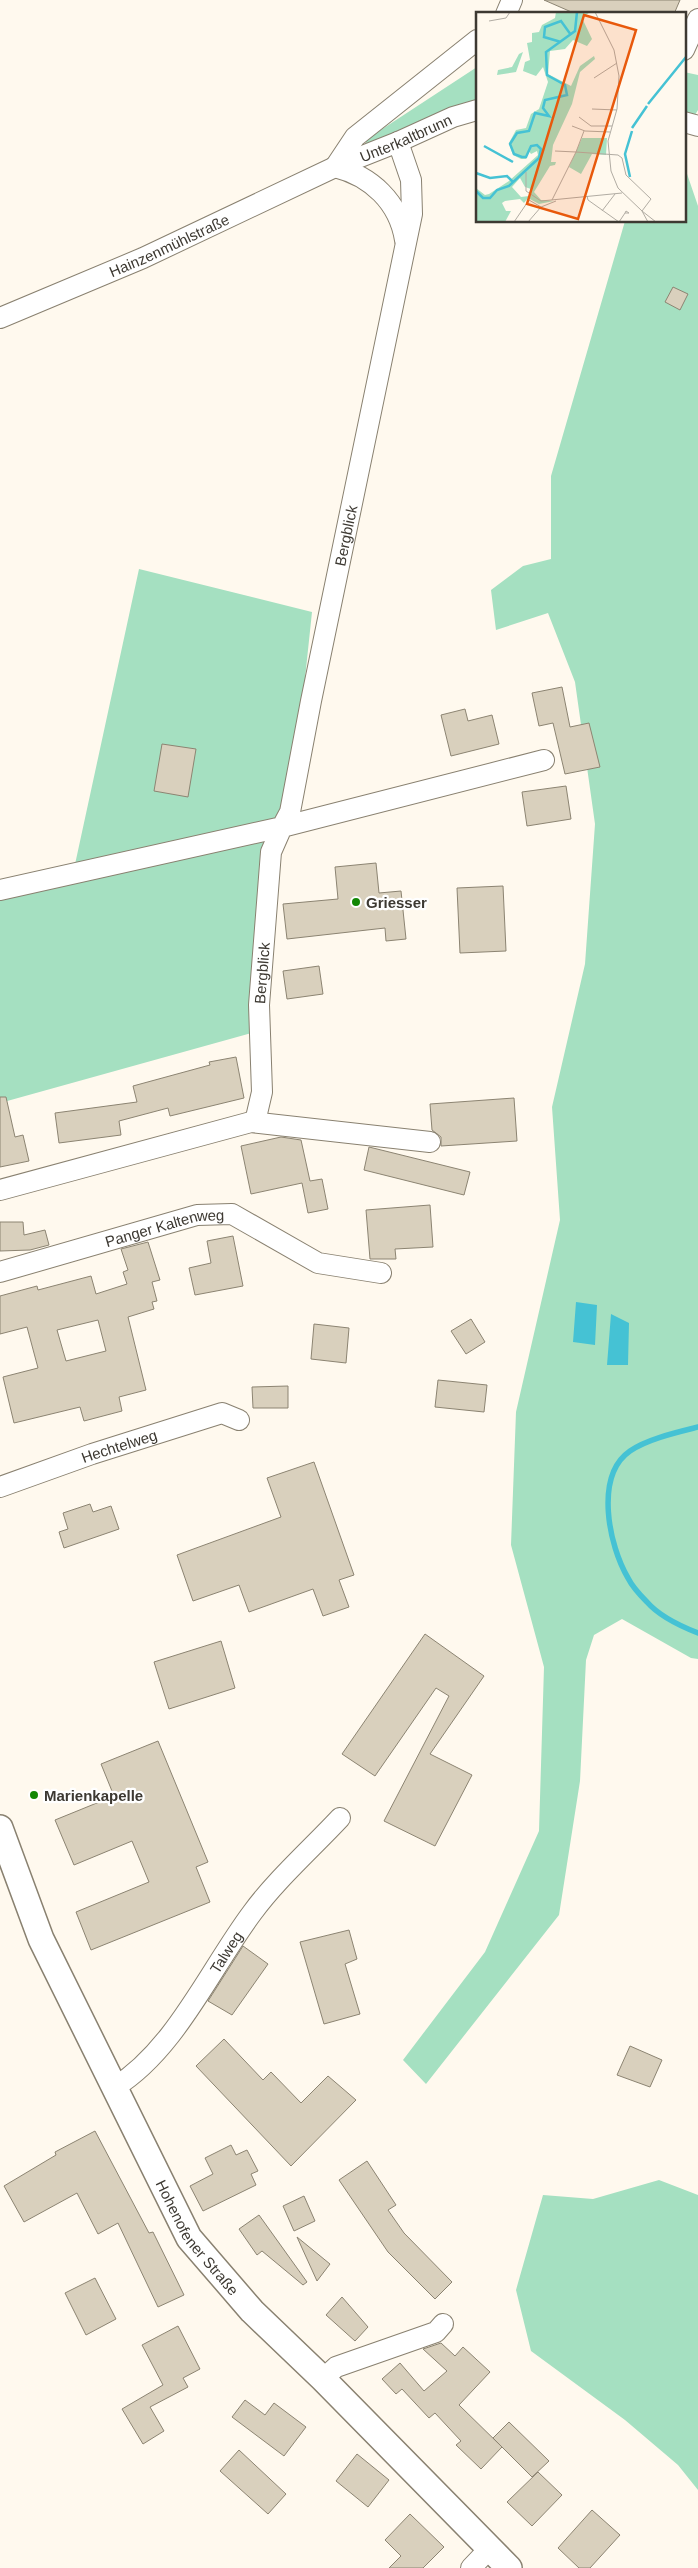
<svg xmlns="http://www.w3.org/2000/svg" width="698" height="2568" font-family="Arial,sans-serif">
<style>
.green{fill:#a5e0c1}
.water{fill:#45c2d4}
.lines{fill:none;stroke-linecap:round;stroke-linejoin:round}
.stream{stroke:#45c2d4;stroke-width:5.5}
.building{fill:#d9d0bd;stroke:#8c8472;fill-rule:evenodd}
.minor-casing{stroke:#898170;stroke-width:22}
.major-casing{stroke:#898170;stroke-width:28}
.minor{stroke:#fff;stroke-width:20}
.major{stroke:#fff;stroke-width:25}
.poi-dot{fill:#128705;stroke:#fff;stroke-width:2}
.labels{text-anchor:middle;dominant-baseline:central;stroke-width:4.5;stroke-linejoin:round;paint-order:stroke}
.street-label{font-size:15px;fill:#3d3932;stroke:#fff}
.poi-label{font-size:15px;font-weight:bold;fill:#3d3932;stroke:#fff;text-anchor:start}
.inset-river{fill:none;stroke:#45c2d4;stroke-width:2.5}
.inset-road{fill:none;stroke:#b1aca3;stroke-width:1}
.view{fill:#e8590c;fill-opacity:0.15;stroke:#e8590c;stroke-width:2.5}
.inset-edge{fill:none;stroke:#3d3932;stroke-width:2.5}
</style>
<rect width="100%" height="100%" fill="#fff9ee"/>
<!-- green -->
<path class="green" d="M477 67V115L365 145 367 139Z
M684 72 698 75V110L684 133Z
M684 165 698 206V1659L691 1658 622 1619 594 1635 586 1660 580 1781 559 1915 426 2084 403 2060 485 1952 539 1831 544 1667 511 1545 516 1412 560 1220 552 1107 585 964 595 824 575 682 548 613 496 630 491 590 523 566 551 559V476L625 221H684Z
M139 569 312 612 291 811 271 852 259 1031 0 1103V885L74 869Z
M659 2180 698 2195V2490L678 2465 625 2420 531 2351 516 2290 543 2195 593 2199Z"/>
<!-- water -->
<path class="water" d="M576 1302 597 1305 595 1345 573 1342Z
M611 1314 629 1323 628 1365H607Z"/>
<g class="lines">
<!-- stream -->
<path class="stream" d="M698 1427C678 1432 647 1439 630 1451 594 1476 609 1546 628 1578 632 1586 640 1595 647 1602 660 1617 680 1626 698 1633"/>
</g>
<!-- building -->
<path class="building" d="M544 0H680L674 14H576Z
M673 287 688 294 680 310 665 302Z
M562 687 570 727 589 723 600 767 565 774 553 723 539 726 532 693Z
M465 709 468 721 492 715 499 744 451 756 441 715Z
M162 744 196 749 188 797 154 791Z
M566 786 571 819 527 826 522 792Z
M376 863 379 893 401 891 406 939 386 941 385 928 287 939 283 904 338 899 335 867Z
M503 886 506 951 460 953 457 888Z
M319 966 323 994 287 999 283 971Z
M236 1057 244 1098 170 1116 168 1108 119 1121 121 1135 59 1143 55 1113 137 1102 133 1086 210 1065 209 1062Z
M0 1097H6L15 1137 23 1135 29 1161 0 1167Z
M514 1098 517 1141 441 1146V1137L432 1130 430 1104Z
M281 1137 301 1140 310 1181 322 1179 328 1209 308 1213 302 1183 251 1194 241 1146Z
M369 1147 470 1172 464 1195 364 1170Z
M430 1205 433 1247 395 1249 396 1259H370L366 1210Z
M0 1222H23L24 1235 45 1230 49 1245 30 1250 0 1251Z
M233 1236 243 1286 195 1295 189 1268 211 1263 207 1241Z
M148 1242 160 1280 152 1282 157 1301 152 1302 154 1309 128 1317 146 1390 119 1397 122 1411 84 1421 80 1407 14 1423 3 1377 38 1368 27 1327 0 1334V1296L37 1286 38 1290 91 1276 96 1294 127 1284 123 1272 128 1270 121 1249ZM98 1320 106 1351 66 1361 57 1330Z
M471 1319 485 1342 466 1354 451 1331Z
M314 1324 349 1328 346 1363 311 1359Z
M438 1380 487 1385 484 1412 435 1407Z
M288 1386V1408H253L252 1387Z
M314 1462 354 1575 339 1580 349 1607 323 1616 313 1589 249 1612 239 1585 193 1601 177 1555 281 1517 267 1478Z
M90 1504 93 1512 111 1506 119 1529 64 1548 59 1532 68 1529 63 1513Z
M425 1634 484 1676 430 1754 472 1775 435 1846 384 1821 449 1696 436 1688 375 1776 342 1754Z
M221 1641 235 1688 169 1709 154 1662Z
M158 1741 208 1862 196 1867 210 1902 91 1950 76 1912 149 1882 132 1841 74 1865 55 1820 114 1796 101 1764Z
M349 1930 357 1959 345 1964 360 2014 324 2024 300 1942Z
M243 1946 268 1964 232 2015 208 2001Z
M224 2039 263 2080 271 2072 301 2103 328 2076 356 2100 291 2166 196 2066Z
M630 2046 662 2060 650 2087 617 2075Z
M95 2131 149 2233 153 2232 184 2295 158 2307 118 2223 98 2234 77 2193 24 2222 4 2186 56 2155 55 2152Z
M231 2145 236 2155 247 2150 258 2171 251 2174 256 2185 203 2211 190 2186 213 2174 205 2158Z
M367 2161 396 2205 388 2210 404 2233 452 2282 435 2299 388 2252 339 2180Z
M304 2196 315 2221 294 2231 283 2206Z
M259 2215 307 2282 303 2285 262 2251 257 2255 239 2229Z
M297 2237 330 2264 317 2281Z
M95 2278 116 2319 86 2335 65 2293Z
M342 2297 368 2327 355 2341 326 2315Z
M178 2326 200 2369 183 2378 188 2387 150 2407 164 2431 143 2444 122 2409 163 2385 142 2345Z
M441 2343 455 2356 463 2347 490 2372 459 2405 502 2447 481 2469 456 2445 461 2441 435 2413 429 2418 402 2389 396 2394 382 2379 400 2363 424 2391 447 2371 423 2349Z
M245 2400 265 2415 274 2403 306 2427 284 2456 232 2417Z
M509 2422 549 2461 532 2477 493 2438Z
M239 2450 286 2494 268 2514 220 2471Z
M357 2454 389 2480 368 2507 336 2481Z
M538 2472 562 2495 532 2526 507 2502Z
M592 2510 620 2535 590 2568H579L558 2548Z
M410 2514 444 2547 423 2568H389L401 2556 385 2540Z"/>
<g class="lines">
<defs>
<g id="minor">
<path d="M506 14 512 0"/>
<path d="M684 50 698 19"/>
<path d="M684 122 698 126"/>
<path d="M335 167 355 137 477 40"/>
<path d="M335 167C371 176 399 202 405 240"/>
<path id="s1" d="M0 318 143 258 335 167 398 142 453 117 477 110"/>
<path id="s2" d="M0 890 282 827 290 812 311 701 412 214 411 180 398 142"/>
<path id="s3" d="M255 1122 262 1092 259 1005 271 852 282 827 544 760"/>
<path d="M0 1190 251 1122 430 1142"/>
<path id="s4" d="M0 1272 197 1215 232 1214 318 1263 381 1273"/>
<path id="s5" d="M0 1487 92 1454 222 1413 239 1420"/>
<path id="s6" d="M115 2087C175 2050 210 1969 252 1913 276 1880 312 1848 340 1818"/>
<path d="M323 2379 336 2367 436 2332 443 2324"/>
<path d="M471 2568 491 2547"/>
</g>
<g id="major">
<path id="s7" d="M0 1828 41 1939 189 2238 252 2311 323 2379 509 2568"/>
</g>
</defs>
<!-- minor casing -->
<use href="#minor" class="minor-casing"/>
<!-- major casing -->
<use href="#major" class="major-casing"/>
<!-- minor -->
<use href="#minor" class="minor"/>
<!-- major -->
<use href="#major" class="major"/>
</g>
<!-- markers -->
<g class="poi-dot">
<circle cx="356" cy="902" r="5"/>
<circle cx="34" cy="1795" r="5"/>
</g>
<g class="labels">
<!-- street labels -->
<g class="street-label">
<text stroke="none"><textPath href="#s1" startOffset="444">Unterkaltbrunn</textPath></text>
<text stroke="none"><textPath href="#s1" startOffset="184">Hainzenmühlstraße</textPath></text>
<text stroke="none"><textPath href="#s2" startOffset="588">Bergblick</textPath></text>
<text stroke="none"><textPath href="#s3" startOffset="150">Bergblick</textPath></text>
<text stroke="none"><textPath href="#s4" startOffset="171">Panger Kaltenweg</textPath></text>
<text stroke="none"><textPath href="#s5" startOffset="126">Hechtelweg</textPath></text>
<text stroke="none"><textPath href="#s6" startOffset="176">Talweg</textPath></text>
<text stroke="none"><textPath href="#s7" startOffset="456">Hohenofener Straße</textPath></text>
</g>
<!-- poi labels -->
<g class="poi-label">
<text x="366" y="902">Griesser</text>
<text x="44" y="1795">Marienkapelle</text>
</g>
</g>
<!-- overview -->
<g transform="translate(476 12)">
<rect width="210" height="210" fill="#fff9ee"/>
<path d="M80 0H114L106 6 116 27 111 34 97 28 89 37 74 39 72 62 95 74 104 54 118 44 119 47 104 60 96 92 77 133 75 150H80L79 153 74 154 58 180 65 188 78 189 63 192 52 186 48 191 44 187 29 189 26 191 30 199H35L29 210H0V176L9 183 13 182 33 169 62 143 61 139 55 142 53 139 50 147H45L37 143 33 131 40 118 50 116 55 102 63 97 72 70 67 55 60 64 47 59 49 50 54 48 51 31 56 30V21L63 20 66 13 79 6ZM44 166 49 175 55 177 53 184 45 185 36 175ZM47 40 40 60 21 63 22 58 36 55 43 42ZM106 126H131L130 143 116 142 105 162 93 155Z" fill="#a5e0c1" fill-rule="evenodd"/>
<path class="inset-river" d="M85 30 68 25 69 15 85 9 95 23M172 92 210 45M156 116 171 94M8 134 37 150M0 161 14 166 31 164 37 170M154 165 149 142 156 119M0 179 7 186H14L21 178 33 174 63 146 65 137 61 133 55 134 50 145H46L38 142 34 132 41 121 53 119 59 101 73 104 67 96 69 88 91 83 89 73 71 63 70 40 99 19 101 0"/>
<path class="inset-road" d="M119 0 138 38 143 64 141 97 132 129 135 159 142 176 166 199 172 210M13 9 30 6 34 0M118 66 141 51M116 97 141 98M103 105 115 114H136M96 114 109 119 134 120M79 139 100 140 108 119M50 160V179L65 189 146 181M111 184 112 188 143 210 149 201H153L150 199 149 201M76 188 100 140 142 143 146 146 150 163 175 187 166 199M126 199 139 182M166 199 180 210M38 210 53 188 65 195M52 210 65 195 80 189"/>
<path class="view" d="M108 3 160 18 102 207 51 192Z"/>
<rect width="210" height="210" class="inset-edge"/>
</g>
</svg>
